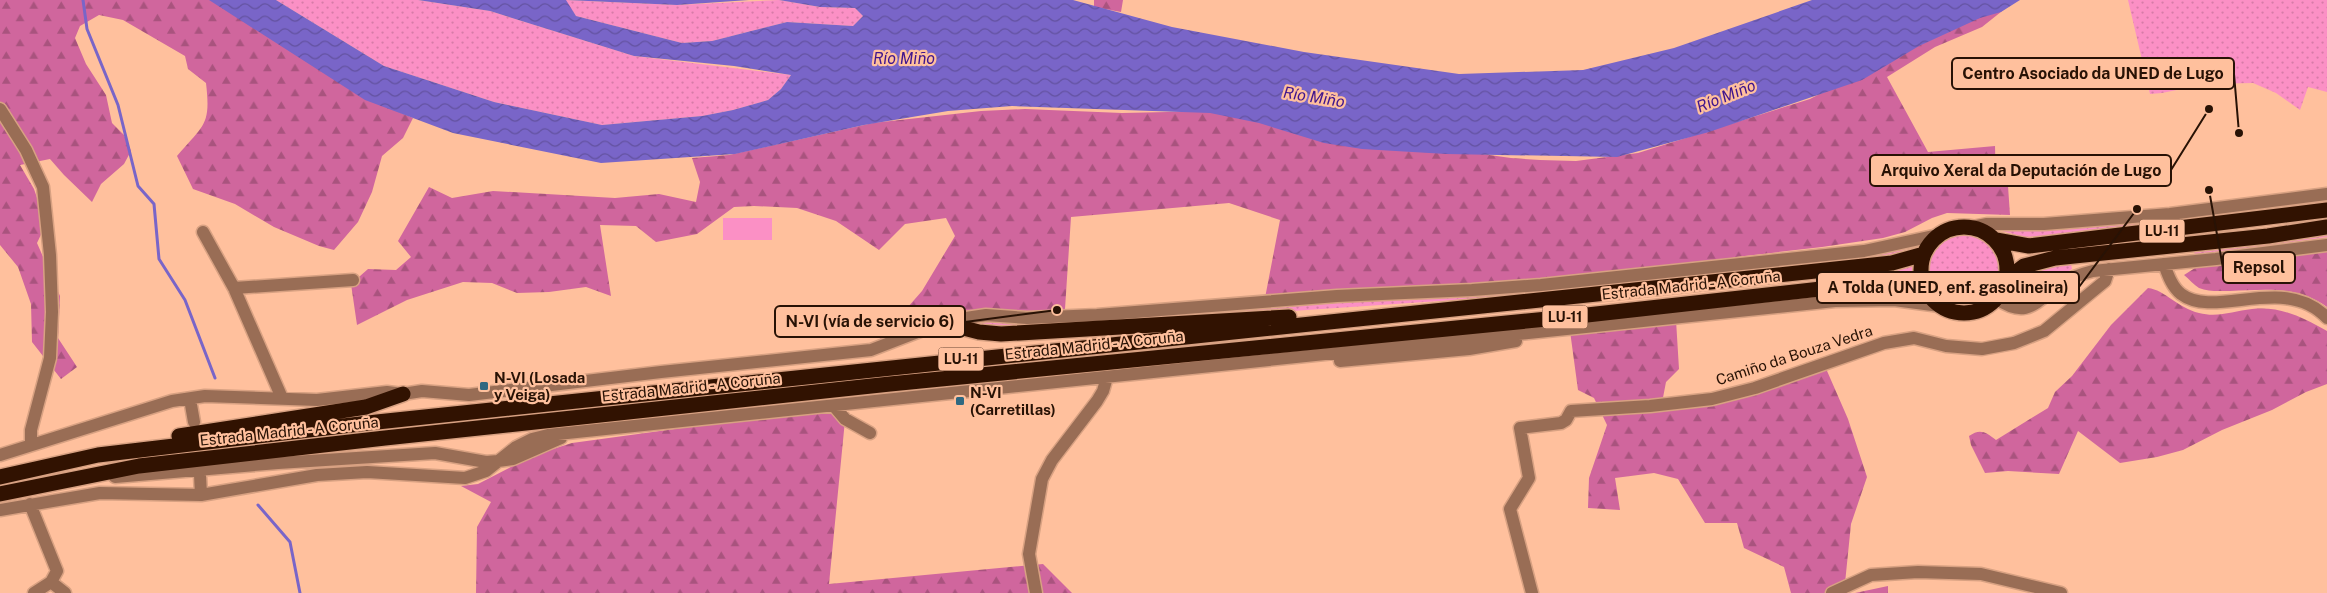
<svg xmlns="http://www.w3.org/2000/svg" width="2327" height="593" font-family="'Public Sans',sans-serif">
<style>
.grass{fill:url(#grass-dots)}
.forest{fill:url(#forest-firs)}
.pitch{fill:#fb90c5}
.water{fill:url(#water-waves)}
.lines{fill:none;stroke-linecap:round;stroke-linejoin:round}
.stream{stroke:#7965c8;stroke-width:3}
.minor-casing{stroke:#d8a182;stroke-width:15}
.highway-casing{stroke:#d8a182;stroke-width:18}
.minor{stroke:#996d55;stroke-width:12}
.highway{stroke:#311201;stroke-width:15}
.poi-dot{fill:#2f6881;stroke:#ffc09d;stroke-width:2}
.labels{text-anchor:middle;dominant-baseline:central;stroke-width:4.5;stroke-linejoin:round;paint-order:stroke}
.shield{fill:#ffc09d;stroke:#684633;stroke-width:1}
.shield-label{font-size:14px;font-weight:bold;fill:#281205}
.street-label{font-size:15px;fill:#281205;stroke:#ffc09d}
.poi-label{font-size:15px;font-weight:bold;fill:#281205;stroke:#ffc09d;text-anchor:start}
.water-label{font-size:16px;font-style:italic;fill:#40158d;stroke:#ffc09d}
.leader{fill:none;stroke:#281205;stroke-width:2}
.callout-dot{fill:#281205;stroke:#ffc09d;stroke-width:2}
.callout{fill:#ffc09d;stroke:#281205;stroke-width:2}
.callout-label{font-size:16px;text-anchor:middle;font-weight:bold;fill:#281205}
</style>
<defs>
<pattern id="grass-dots" width="8" height="8" patternUnits="userSpaceOnUse" patternTransform="scale(1.25)"><rect width="8" height="8" fill="#fb90c5"/><path d="M2 2h.1M6 6h.1" fill="none" stroke="#d77ba8" stroke-width="1.8" stroke-linecap="round"/></pattern>
<pattern id="forest-firs" width="22" height="20" patternUnits="userSpaceOnUse" patternTransform="scale(1.25)"><rect width="22" height="20" fill="#d0669d"/><path d="M5 1l3.5 6h-7zM16 11l3.5 6h-7z" fill="#a9537e"/></pattern>
<pattern id="water-waves" width="16" height="10" patternUnits="userSpaceOnUse" patternTransform="scale(1.25)"><rect width="16" height="10" fill="#7965c8"/><path d="M0 5q4-4 8 0t8 0" fill="none" stroke="#6352a0"/></pattern>
</defs>
<rect width="100%" height="100%" fill="#ffc09d"/>
<!-- grass -->
<path class="grass" d="M276 0H418L490 11 634 56 791 75 781 89 768 100 733 110 702 116 602 125 494 102 384 66Z
M565 0 677 5 779 0 820 7 855 8 863 16 853 26 787 22 712 41 682 43 576 16Z
M2128 0H2327V92L2308 87 2300 110 2276 93 2253 83 2206 84 2162 93 2150 94Z
M2327 197V201L2308 205 2048 236 2024 237 2002 231Z
M2327 233V237L2195 256 2194 251Z
M1928 270a36 36 0 1 1 72 0a36 36 0 1 1-72 0Z
M1912 246 1895 254 1865 257 1484 298 1008 330 972 325 973 322Z
M2071 264 2072 269 2053 281 2034 297 2022 302 2012 298 2010 292C2026 265 2041 266 2071 264Z
M1912 265V277L1883 273V272Z"/>
<!-- forest -->
<path class="forest" d="M0 0H223L399 112 413 118 403 138 382 156 372 192 358 222 334 250 319 246 274 227 235 204 193 189 177 156C204 124 211 126 206 83L188 69 185 56 123 20 99 15 80 26 75 38 86 64 106 95 112 123 124 135 131 151 124 164 101 184 92 202 64 175 50 159 20 165 34 189 46 224 37 243 60 296 58 338 77 367 61 379 32 342 31 304 18 267 0 245Z
M1094 0H1123L1121 12 1094 7Z
M2016 0 1982 27 1935 47 1887 77 1928 152 1995 146 1996 186H2008L2010 215 1947 213 1932 218 1905 232 1883 238 1822 247 1736 257 1710 264 1604 276 1265 298 1280 220 1229 203 1071 217 1065 309 1038 313 970 310 928 321 878 341 922 291 955 236 946 218 905 224 879 250 836 221 797 208 754 206 734 207 697 234 656 242 636 226 600 225 611 296 586 287 549 292 517 293 492 283 463 282 407 300 357 325 351 284 368 269 396 270 411 257 398 241 429 187 452 198 493 191 615 198 659 194 696 202 700 182 692 158 729 155 873 123 981 111 1025 109 1122 113 1213 111 1316 131 1511 158 1540 160 1576 161 1638 153 1810 99 1864 71Z
M2327 248V307C2297 285 2264 290 2230 291 2220 291 2208 292 2199 288 2194 285 2189 279 2184 275L2195 268Z
M2148 288C2165 290 2178 308 2199 313 2218 318 2233 311 2252 309 2281 306 2302 317 2327 331V384L2306 392 2272 410 2222 430 2183 450 2157 457 2120 463 2078 431 2059 474 2008 471 1985 473 1971 445 1969 436C1980 428 1986 432 1996 440L2048 408 2055 392 2072 376 2111 325Z
M1676 320 1679 369 1666 382 1661 408 1824 364 1848 419 1867 477 1851 524 1844 593H1791L1784 567 1744 548 1737 523H1705L1678 479 1654 473 1615 478 1620 510 1588 508 1589 478 1607 425 1594 398 1578 390 1570 331Z
M846 410 829 584 1043 564 1072 593H476L477 527 491 502 461 486 478 484 534 455 572 443 748 419Z
M1888 586V593H1855Z"/>
<!-- pitch -->
<path class="pitch" d="M723 218H772V240H723Z"/>
<!-- water -->
<path class="water" d="M209 0H276L384 66 494 102 602 125 702 116 733 110 768 100 781 89 791 75 734 66 634 56 490 11 418 0H749L677 5 566 0 576 16 682 43 712 41 787 22 853 26 863 16 855 8 820 7 779 0H1073L1172 27 1304 52 1459 74 1583 70 1674 48 1812 0H2020L2001 12 1980 18 1919 46 1862 80 1709 132 1617 157 1446 154 1362 149 1324 143 1259 123 1210 113 1012 106 948 111 864 125 735 154 601 163 453 133 365 100Z"/>
<g class="lines">
<!-- stream -->
<path class="stream" d="M83 0 87 29 118 105 138 186 154 204 159 259 185 300 215 378
M258 505 290 542 300 593"/>
<defs>
<path id="minor" d="M0 109 26 150 43 187 50 255 52 312 50 358 31 430V445
M1972 227 1987 224H2044L2170 214 2327 194
M203 232 234 288 282 398
M2164 264C2168 275 2172 287 2181 294 2215 320 2285 273 2327 318
M234 288 353 280
M1997 299C2028 320 2036 301 2061 284 2071 277 2081 274 2093 271L2216 259 2327 245
M1340 361 1469 349 1516 341
M190 399 194 422
M834 406 845 419 870 433
M0 455 172 401 205 396 317 400 387 392 403 394 422 391 469 395 661 372 871 350 923 330 966 318 986 315 1027 318 1097 315 1337 296 1472 290 1541 285 1864 251 1938 235
M200 475 201 495
M115 477 278 463 435 453 486 462 498 461 513 459 561 438
M30 504 57 571 51 582 65 593
M0 510 100 493 201 495 317 475 367 472 465 478 486 471 516 447 532 439 548 435 1835 301 1894 300 1940 306
M34 593 51 582
M1036 593 1029 554 1042 479 1052 460 1097 401 1103 391 1107 377
M1532 593 1510 509 1529 478 1520 428 1561 423 1566 420 1571 411 1650 406 1712 399 1755 388 1884 343 1914 338 1946 346 1982 349 2014 343 2044 331 2105 281 2109 269
M1832 593 1871 575 1918 572 1981 574 2061 593"/>
<path id="highway" d="M1921 270a43 43 0 1 1 86 0a43 43 0 1 1-86 0Z
M1996 240 2029 246 2327 210
M2007 279 2024 266 2055 258 2268 236 2327 227
M948 324 979 332 1001 334 1289 317
M179 436 366 407 403 394
M0 477 98 455 377 422 1892 263 1924 254
M0 494 139 466 385 438 890 384 1578 316 1892 281 1925 289"/>
</defs>
<!-- minor casing -->
<use href="#minor" class="minor-casing"/>
<!-- highway casing -->
<use href="#highway" class="highway-casing"/>
<!-- minor -->
<use href="#minor" class="minor"/>
<!-- highway -->
<use href="#highway" class="highway"/>
</g>
<!-- markers -->
<g class="poi-dot">
<rect x="479" y="381" width="10" height="10" rx="2.5"/>
<rect x="955" y="396" width="10" height="10" rx="2.5"/>
</g>
<g class="labels">
<!-- shield labels -->
<g class="shield">
<rect x="2139.5" y="219.5" width="45" height="23" rx="4"/>
<rect x="1542.5" y="305.5" width="45" height="23" rx="4"/>
<rect x="938.5" y="347.5" width="45" height="23" rx="4"/>
</g>
<g class="shield-label">
<text x="2162" y="231">LU-11</text>
<text x="1565" y="317">LU-11</text>
<text x="961" y="359">LU-11</text>
</g>
<!-- street labels -->
<g class="street-label">
<text transform="translate(1691 285) rotate(-6)">Estrada Madrid - A Coruña</text>
<text transform="translate(1094 345) rotate(-6)">Estrada Madrid - A Coruña</text>
<text transform="translate(1794 355) rotate(-18)">Camiño da Bouza Vedra</text>
<text transform="translate(691 387) rotate(-6)">Estrada Madrid - A Coruña</text>
<text transform="translate(289 431) rotate(-6)">Estrada Madrid - A Coruña</text>
</g>
<!-- poi labels -->
<g class="poi-label">
<text x="494" y="377">N-VI (Losada<tspan x="494" dy="17">y Veiga)</tspan></text>
<text x="970" y="392">N-VI<tspan x="970" dy="17">(Carretillas)</tspan></text>
</g>
<!-- water labels -->
<g class="water-label">
<text x="904" y="58">Río Miño</text>
<text transform="translate(1726 96) rotate(-22)">Río Miño</text>
<text transform="translate(1314 97) rotate(9)">Río Miño</text>
</g>
</g>
<!-- callouts -->
<path class="leader" d="M2239 133L2234 74M2209 109L2171 170M2209 190L2223 268M2137 209L2079 287M1057 310L965 322"/>
<g class="callout-dot">
<circle cx="2239" cy="133" r="5"/>
<circle cx="2209" cy="109" r="5"/>
<circle cx="2209" cy="190" r="5"/>
<circle cx="2137" cy="209" r="5"/>
<circle cx="1057" cy="310" r="5"/>
</g>
<g class="callout">
<rect x="1952" y="58" width="282" height="31" rx="5"/>
<rect x="1870" y="155" width="301" height="31" rx="5"/>
<rect x="2223" y="252" width="72" height="31" rx="5"/>
<rect x="1817" y="272" width="262" height="31" rx="5"/>
<rect x="775" y="306" width="190" height="31" rx="5"/>
</g>
<g class="callout-label">
<text x="2093" y="79">Centro Asociado da UNED de Lugo</text>
<text x="2021" y="176">Arquivo Xeral da Deputación de Lugo</text>
<text x="2259" y="273">Repsol</text>
<text x="1948" y="293">A Tolda (UNED, enf. gasolineira)</text>
<text x="870" y="327">N-VI (vía de servicio 6)</text>
</g>
</svg>
